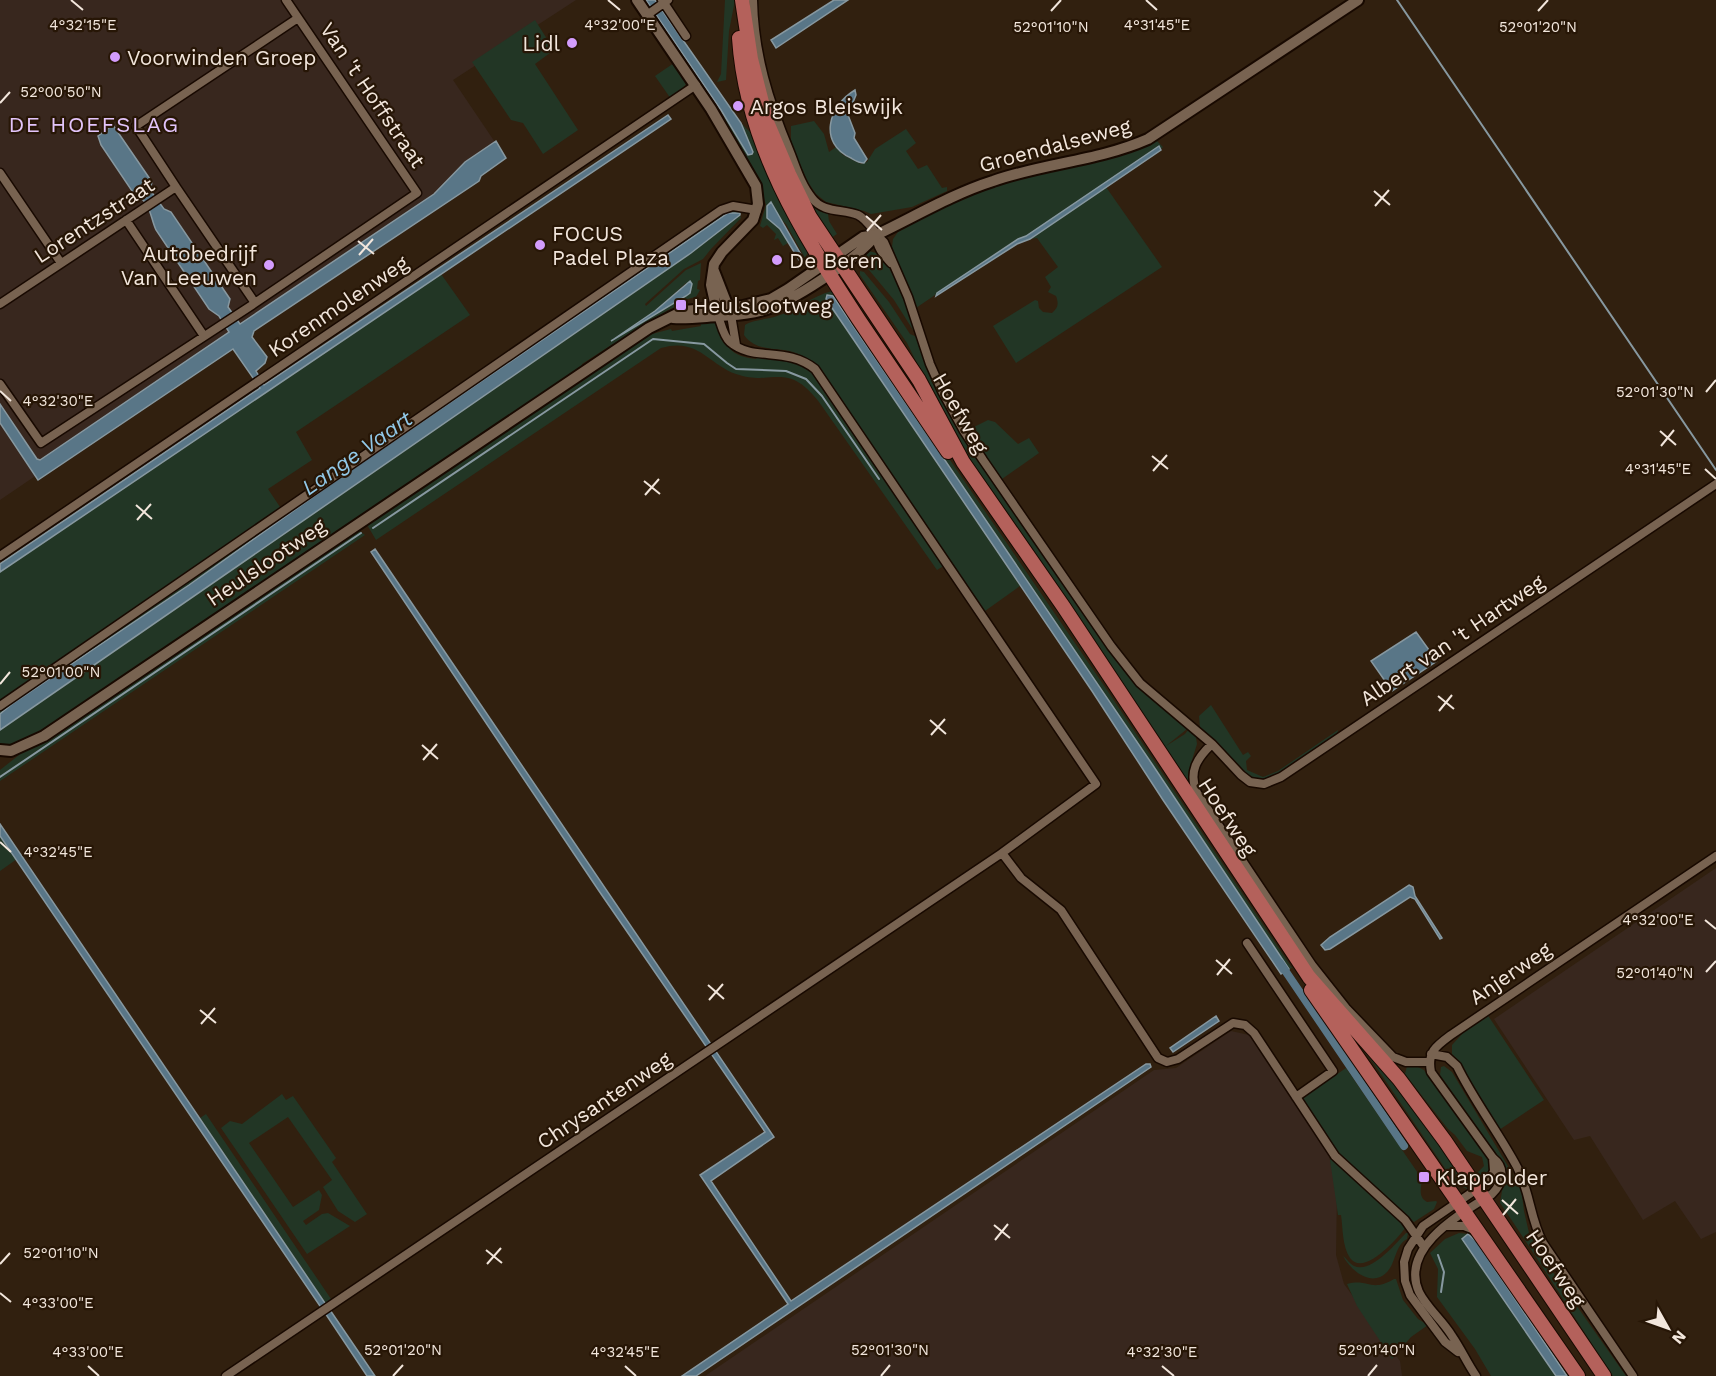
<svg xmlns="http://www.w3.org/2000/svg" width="1716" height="1376" font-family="'Work Sans',sans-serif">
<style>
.industrial{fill:#38271e}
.green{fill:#223625;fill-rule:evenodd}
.water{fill:#597687;stroke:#8798a0;stroke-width:1.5}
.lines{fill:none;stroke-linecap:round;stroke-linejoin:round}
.stream{stroke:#8798a0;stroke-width:2}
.canal{stroke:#597687;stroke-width:8}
.minor-casing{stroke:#180900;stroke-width:11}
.tertiary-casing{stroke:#180900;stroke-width:14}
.primary-casing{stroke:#180900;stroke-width:16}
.minor{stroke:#786351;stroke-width:8}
.tertiary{stroke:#786351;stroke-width:10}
.primary{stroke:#b4615b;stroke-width:14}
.ticks{fill:none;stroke:#f2e6dc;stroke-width:2}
.poi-dot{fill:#d39cfc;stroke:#271606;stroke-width:2}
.labels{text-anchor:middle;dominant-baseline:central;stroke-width:4.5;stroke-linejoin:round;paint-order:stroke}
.poi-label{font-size:21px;fill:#f2e6dc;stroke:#271606;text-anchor:start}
.street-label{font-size:21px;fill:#f2e6dc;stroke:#271606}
.neighbourhood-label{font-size:22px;letter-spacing:1.5px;fill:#e2c4fa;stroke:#271606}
.water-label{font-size:22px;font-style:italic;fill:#91c8e8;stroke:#271606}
.ticks-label{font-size:15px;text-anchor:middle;fill:#f2e6dc;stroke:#271606;stroke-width:4.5;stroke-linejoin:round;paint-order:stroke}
</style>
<rect width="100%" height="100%" fill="#31200f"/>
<!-- industrial -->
<path class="industrial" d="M0 0H576L453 80 505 157 0 500Z
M1716 868V1232L1701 1239 1675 1201 1643 1220 1590 1136 1574 1140 1494 1019Z
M1231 1031 1249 1035 1329 1156 1337 1190 1336 1255 1344 1284 1400 1361 1402 1376H705L1154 1070 1176 1068Z"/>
<!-- green -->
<path class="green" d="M725 0H735L729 31 726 80 717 82 721 74Z
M535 20 554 50 535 64 578 130 543 154 523 123 511 120 472 62Z
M674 63 687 83 682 89 683 91 671 99 655 76Z
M725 117 735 132 753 152 741 123 752 134 778 200 808 252 805 258 786 224 767 206V218L780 229 788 243 783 246 778 238 774 240 776 234 767 225 763 228 760 226 766 205 761 189 724 118Z
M814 121 824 134 829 152 836 147 843 155 861 164 867 162 875 149 906 129 916 143 906 151 918 169 927 165 942 188 947 187V191L912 207 871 214 864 211 826 202 816 194 808 182 796 155 791 140V126Z
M1156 140 1163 147 1161 149 1159 147 1026 236 1017 239 916 308 892 247 893 239 898 232 948 204 987 186Z
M1106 187 1162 267 1016 363 993 326 1035 300 1038 301 1039 308 1043 312 1052 313C1058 308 1059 304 1056 296L1048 292 1051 287 1045 277 1058 267 1037 238 1030 239Z
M810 201 816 208 828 214 829 221 837 234 831 238 808 203Z
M733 209 740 213H727L338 479 218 565 52 677 0 714V707L723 212Z
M740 215 741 218 711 249 703 259 684 269 645 304 646 306 686 270 701 263 700 280 698 281 697 289 700 290 696 297 683 300 684 302 675 305V307L668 310 617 344H613L582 364 581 369 52 726 14 744 0 746V730L691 253ZM686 283V296L611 341 655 311Z
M867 251C868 251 874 252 876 253 892 261 910 315 915 331L913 330 894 300 859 258Z
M860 271 864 272 889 302 910 334 917 337 935 388 954 422 1112 655 1140 689 1187 729 1166 746 1185 734 1188 730 1196 737 1197 744 1188 773 1190 786 953 436 907 343 860 275Z
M441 274 470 315 296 432 312 460 268 489 282 510 0 703V572Z
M832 291 836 293 1107 690 1292 968 1289 969 1282 959 1152 764 826 299 1020 586 985 611 818 367C811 360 803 355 793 352 776 347 756 352 744 335L745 325C754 319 767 320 777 316 797 310 812 296 832 291Z
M710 320C733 330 715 355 756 359L757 357C778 359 797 360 814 374L945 565 937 570 819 402C786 360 774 387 736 374 708 364 698 337 661 348L376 540 366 523 644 336 671 329 672 331 701 326 700 321Z
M988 420 995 422 1018 444 1029 438 1039 453 1002 479 972 435 974 427Z
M357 529 365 535 0 781V770L19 755 20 751Z
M1211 705 1243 755 1248 752 1251 756 1246 761 1247 770 1263 777 1278 771 1338 730 1337 735 1275 776 1262 779 1255 778 1244 772 1200 728 1199 716Z
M0 829 17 859 0 871Z
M1487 1014 1544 1100 1499 1130 1470 1083 1461 1063 1452 1054V1045L1462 1034 1461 1032Z
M1345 1027 1415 1108 1468 1183 1469 1190 1455 1183 1374 1064Z
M1407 1066 1418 1067 1424 1070 1489 1160 1490 1171 1483 1178 1475 1175 1484 1166 1482 1157 1467 1151 1455 1135 1448 1129 1405 1074Z
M1444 1066 1452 1072 1521 1188 1524 1211 1529 1233 1550 1268 1626 1376H1613C1575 1319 1539 1260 1500 1203L1502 1191 1508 1177 1506 1168 1440 1075 1441 1067Z
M1346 1068 1422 1179C1421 1189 1418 1197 1427 1202L1436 1201 1437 1202 1434 1209 1414 1222 1341 1156 1301 1099Z
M282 1094 286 1100 293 1096 336 1158 332 1162 367 1214 355 1222 338 1211 323 1187 332 1180 288 1117 249 1143 293 1207 319 1190 322 1195 319 1210 303 1221 306 1225 322 1214 328 1213 350 1226 307 1254 221 1128 230 1121 242 1124Z
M206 1114 331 1299 327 1306 200 1118Z
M1332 1157 1406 1227C1397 1239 1364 1277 1350 1258 1342 1246 1343 1228 1341 1215H1338L1330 1160Z
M1406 1233H1408L1407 1239C1395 1245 1396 1263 1387 1272 1372 1288 1351 1271 1343 1256 1347 1259 1350 1264 1354 1266 1371 1274 1395 1244 1406 1233Z
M1459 1233 1468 1234 1463 1239 1556 1376H1491L1475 1349 1437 1297 1438 1269 1430 1253 1445 1239Z
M1394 1279H1396L1403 1300 1418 1319 1428 1325 1411 1337 1392 1359 1357 1306 1347 1284C1369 1278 1370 1293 1394 1279Z"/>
<!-- water -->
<path class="water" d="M646 0H655L741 123 753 152 752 154 748 155 721 110Z
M834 0H848L776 48 771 40Z
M855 90 856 95 848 115 855 133 854 138 867 159 864 163C859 163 856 161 851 158 818 143 828 106 855 90Z
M668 115 671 119 0 572V564L260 388 233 349 38 480 0 423V404L37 459 40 460 229 332 219 316 209 309 156 230C150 217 151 201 134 194L101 145 98 136 113 125 152 182 150 190 164 209 171 212 230 299 228 307 240 324 434 194 465 162 496 141 506 158 481 176 479 181 254 331 252 337 267 357 265 363 256 371 264 385Z
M1159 146 1161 150 1030 239 1017 244 936 296 937 293 1018 239 1026 236Z
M771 202 803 258 799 260 780 229 767 218V206Z
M728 213H740V215L691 253 0 730V714L12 704 189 585 338 479Z
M690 281 692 284 690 293 686 296 611 341 655 311Z
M827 295 833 296 1152 764 1289 969 1281 974 1163 800 1092 691 826 299Z
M375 549 774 1137 711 1181 791 1301 1146 1064H1150L1151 1067 696 1376H682L788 1304 700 1175 765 1132 599 891 371 552Z
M1416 632 1437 661 1392 691 1371 661Z
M0 824 327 1306 322 1309 0 836Z
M1409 885 1413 887 1415 896 1442 938 1440 939 1415 899 1410 897 1330 949 1325 950 1321 945 1330 937Z
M1216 1016 1219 1021 1173 1052 1170 1048Z
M1468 1234 1476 1241 1567 1376H1556L1462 1239Z
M330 1310 375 1376H367L325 1313Z"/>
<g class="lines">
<!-- stream -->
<path class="stream" d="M1397 0 1716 470
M373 528 653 339 704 344 727 363 736 369 786 371 806 379 822 396 879 479
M0 777 361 533
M1438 1255 1444 1272 1441 1292"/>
<!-- canal -->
<path class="canal" d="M1280 963 1404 1146"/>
<defs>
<path id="minor" d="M662 0 686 36
M753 0C754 54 769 102 790 152 796 167 801 185 812 198 823 213 843 209 858 215 869 220 874 234 884 242L908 297 930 364 942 391 964 431 983 460 1111 646 1140 683 1212 744 1241 775 1250 782 1264 784 1281 777 1716 484
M647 15 668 0
M0 173 61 263
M176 187 255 303
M126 220 204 336
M876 235C877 248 883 254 891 263
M0 304 176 187 136 126 298 18
M731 315 736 345
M718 316C721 323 723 336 730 342 753 362 786 346 815 369L1096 784 1002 853 1021 878 1061 910 1158 1058 1167 1062 1178 1059 1233 1023 1245 1025 1254 1033 1335 1156 1405 1220 1424 1247
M0 384 41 443 255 303 417 193 286 0
M0 556 696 85
M0 706 721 210 733 206 757 210
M1212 744C1197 758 1188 772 1197 793L1312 965 1346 1008 1393 1057 1406 1062H1429
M1247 943 1333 1071 1296 1097
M1431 1054 1447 1057 1457 1066C1474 1101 1499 1133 1517 1167 1530 1191 1530 1219 1543 1243L1633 1376
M1446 1226H1464L1477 1231
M1458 1352 1445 1342 1410 1295 1405 1281 1404 1262 1408 1249 1423 1226 1477 1189 1491 1177 1494 1171 1493 1158
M226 1376 1002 853
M1476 1376C1467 1363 1461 1349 1452 1336 1443 1321 1427 1308 1419 1292 1399 1247 1462 1213 1492 1194 1503 1183 1506 1168 1493 1158L1431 1072C1427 1052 1436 1046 1451 1035L1716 856"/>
<path id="tertiary" d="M637 0 711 109 756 186 758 204 753 220 722 252 714 264 711 285 718 316
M714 271 730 312
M673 318C688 319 703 317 719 316 733 315 747 315 760 311 790 304 857 259 876 235
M0 750 11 751 44 736 649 328 683 311 743 306 771 299 788 289 863 237 876 235C914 217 952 194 993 181 1044 163 1098 161 1148 139L1358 0"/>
<path id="primary" d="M742 0 751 59 767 122 789 174 810 217 919 380 963 462 1063 606 1309 977 1399 1079 1445 1141 1604 1376
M739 38C746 144 802 233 859 320 889 364 918 408 948 452
M1311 990 1578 1376"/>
</defs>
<!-- minor casing -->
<use href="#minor" class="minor-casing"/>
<!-- tertiary casing -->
<use href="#tertiary" class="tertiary-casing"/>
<!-- primary casing -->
<use href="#primary" class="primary-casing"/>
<!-- minor -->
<use href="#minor" class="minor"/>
<!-- tertiary -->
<use href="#tertiary" class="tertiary"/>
<!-- primary -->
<use href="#primary" class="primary"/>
</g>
<!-- ticks -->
<path class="ticks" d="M71 0 83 10M608 0 620 10M1146 0 1157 10M1051 11 1061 0M1538 11 1548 0M0 103 10 92M1374 191 1390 205M1375 206 1389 190M866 216 882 230M867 231 881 215M358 241 374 254M359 255 373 239M0 391 11 401M1706 392 1716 380M1660 431 1676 445M1661 446 1674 430M1152 456 1168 469M1705 469 1716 479M1153 471 1167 455M644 481 660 494M645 495 659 479M136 505 152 519M137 520 151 504M0 684 10 672M1438 696 1454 709M1439 711 1452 695M930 720 946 734M931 735 945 719M422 745 438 759M423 760 437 744M0 842 11 852M1705 920 1716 929M1216 960 1232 974M1706 972 1716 961M1217 975 1230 959M708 985 724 999M709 1000 723 984M200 1010 216 1023M201 1024 215 1008M1502 1200 1518 1214M1503 1215 1516 1199M994 1225 1010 1238M995 1240 1008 1224M486 1250 502 1263M0 1264 10 1253M487 1264 501 1248M0 1293 11 1302M88 1366 99 1376M625 1366 636 1376M1162 1366 1174 1376M393 1376 403 1365M881 1376 890 1365M1368 1376 1377 1365"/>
<!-- markers -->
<g class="poi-dot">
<circle cx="572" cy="43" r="6"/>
<circle cx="115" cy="57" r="6"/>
<circle cx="738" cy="106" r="6"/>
<circle cx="540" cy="245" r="6"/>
<circle cx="777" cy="260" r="6"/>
<circle cx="269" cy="265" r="6"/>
<rect x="675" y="299" width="12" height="12" rx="3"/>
<rect x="1418" y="1171" width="12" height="12" rx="3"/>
</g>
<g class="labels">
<!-- poi labels -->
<g class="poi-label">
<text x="560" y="43" text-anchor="end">Lidl</text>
<text x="127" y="57">Voorwinden Groep</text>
<text x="750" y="106">Argos Bleiswijk</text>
<text x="552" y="233">FOCUS<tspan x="552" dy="24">Padel Plaza</tspan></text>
<text x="257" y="253" text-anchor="end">Autobedrijf<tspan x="257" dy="24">Van Leeuwen</tspan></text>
<text x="789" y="260">De Beren</text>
<text x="693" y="305">Heulslootweg</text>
<text x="1436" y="1177">Klappolder</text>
</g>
<!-- street labels -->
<g class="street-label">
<text transform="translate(373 95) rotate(56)">Van 't Hoffstraat</text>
<text transform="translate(1055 145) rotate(-15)">Groendalseweg</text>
<text transform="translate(94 220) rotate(-33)">Lorentzstraat</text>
<text transform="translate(338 306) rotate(-34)">Korenmolenweg</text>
<text transform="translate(961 413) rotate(60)">Hoefweg</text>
<text transform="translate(266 562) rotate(-34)">Heulslootweg</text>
<text transform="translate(1452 640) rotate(-34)">Albert van 't Hartweg</text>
<text transform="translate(1228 817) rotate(57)">Hoefweg</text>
<text transform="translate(1510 973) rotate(-34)">Anjerweg</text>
<text transform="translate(604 1100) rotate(-34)">Chrysantenweg</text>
<text transform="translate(1556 1268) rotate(56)">Hoefweg</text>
</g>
<!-- neighbourhood labels -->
<g class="neighbourhood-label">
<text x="94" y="124">DE HOEFSLAG</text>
</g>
<!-- water labels -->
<g class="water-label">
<text transform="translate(357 453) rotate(-35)">Lange Vaart</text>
</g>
</g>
<g class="ticks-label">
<text x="83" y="30">4°32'15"E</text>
<text x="620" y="30">4°32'00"E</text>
<text x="1157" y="30">4°31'45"E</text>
<text x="1051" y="32">52°01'10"N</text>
<text x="1538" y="32">52°01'20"N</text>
<text x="61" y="97">52°00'50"N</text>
<text x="1655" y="397">52°01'30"N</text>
<text x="58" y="406">4°32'30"E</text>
<text x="1658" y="474">4°31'45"E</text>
<text x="61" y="677">52°01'00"N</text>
<text x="58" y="857">4°32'45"E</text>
<text x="1658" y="925">4°32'00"E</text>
<text x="1655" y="978">52°01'40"N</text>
<text x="61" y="1258">52°01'10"N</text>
<text x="58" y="1308">4°33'00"E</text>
<text x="403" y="1355">52°01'20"N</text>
<text x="890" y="1355">52°01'30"N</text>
<text x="1377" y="1355">52°01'40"N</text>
<text x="88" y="1357">4°33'00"E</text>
<text x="625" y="1357">4°32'45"E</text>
<text x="1162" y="1357">4°32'30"E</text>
</g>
<!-- north arrow -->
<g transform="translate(1668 1328) rotate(130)" stroke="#271606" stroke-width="4.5" paint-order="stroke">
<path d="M0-4.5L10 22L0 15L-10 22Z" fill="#f2e6dc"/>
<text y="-9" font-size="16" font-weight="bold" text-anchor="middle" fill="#f2e6dc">N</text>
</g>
</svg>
